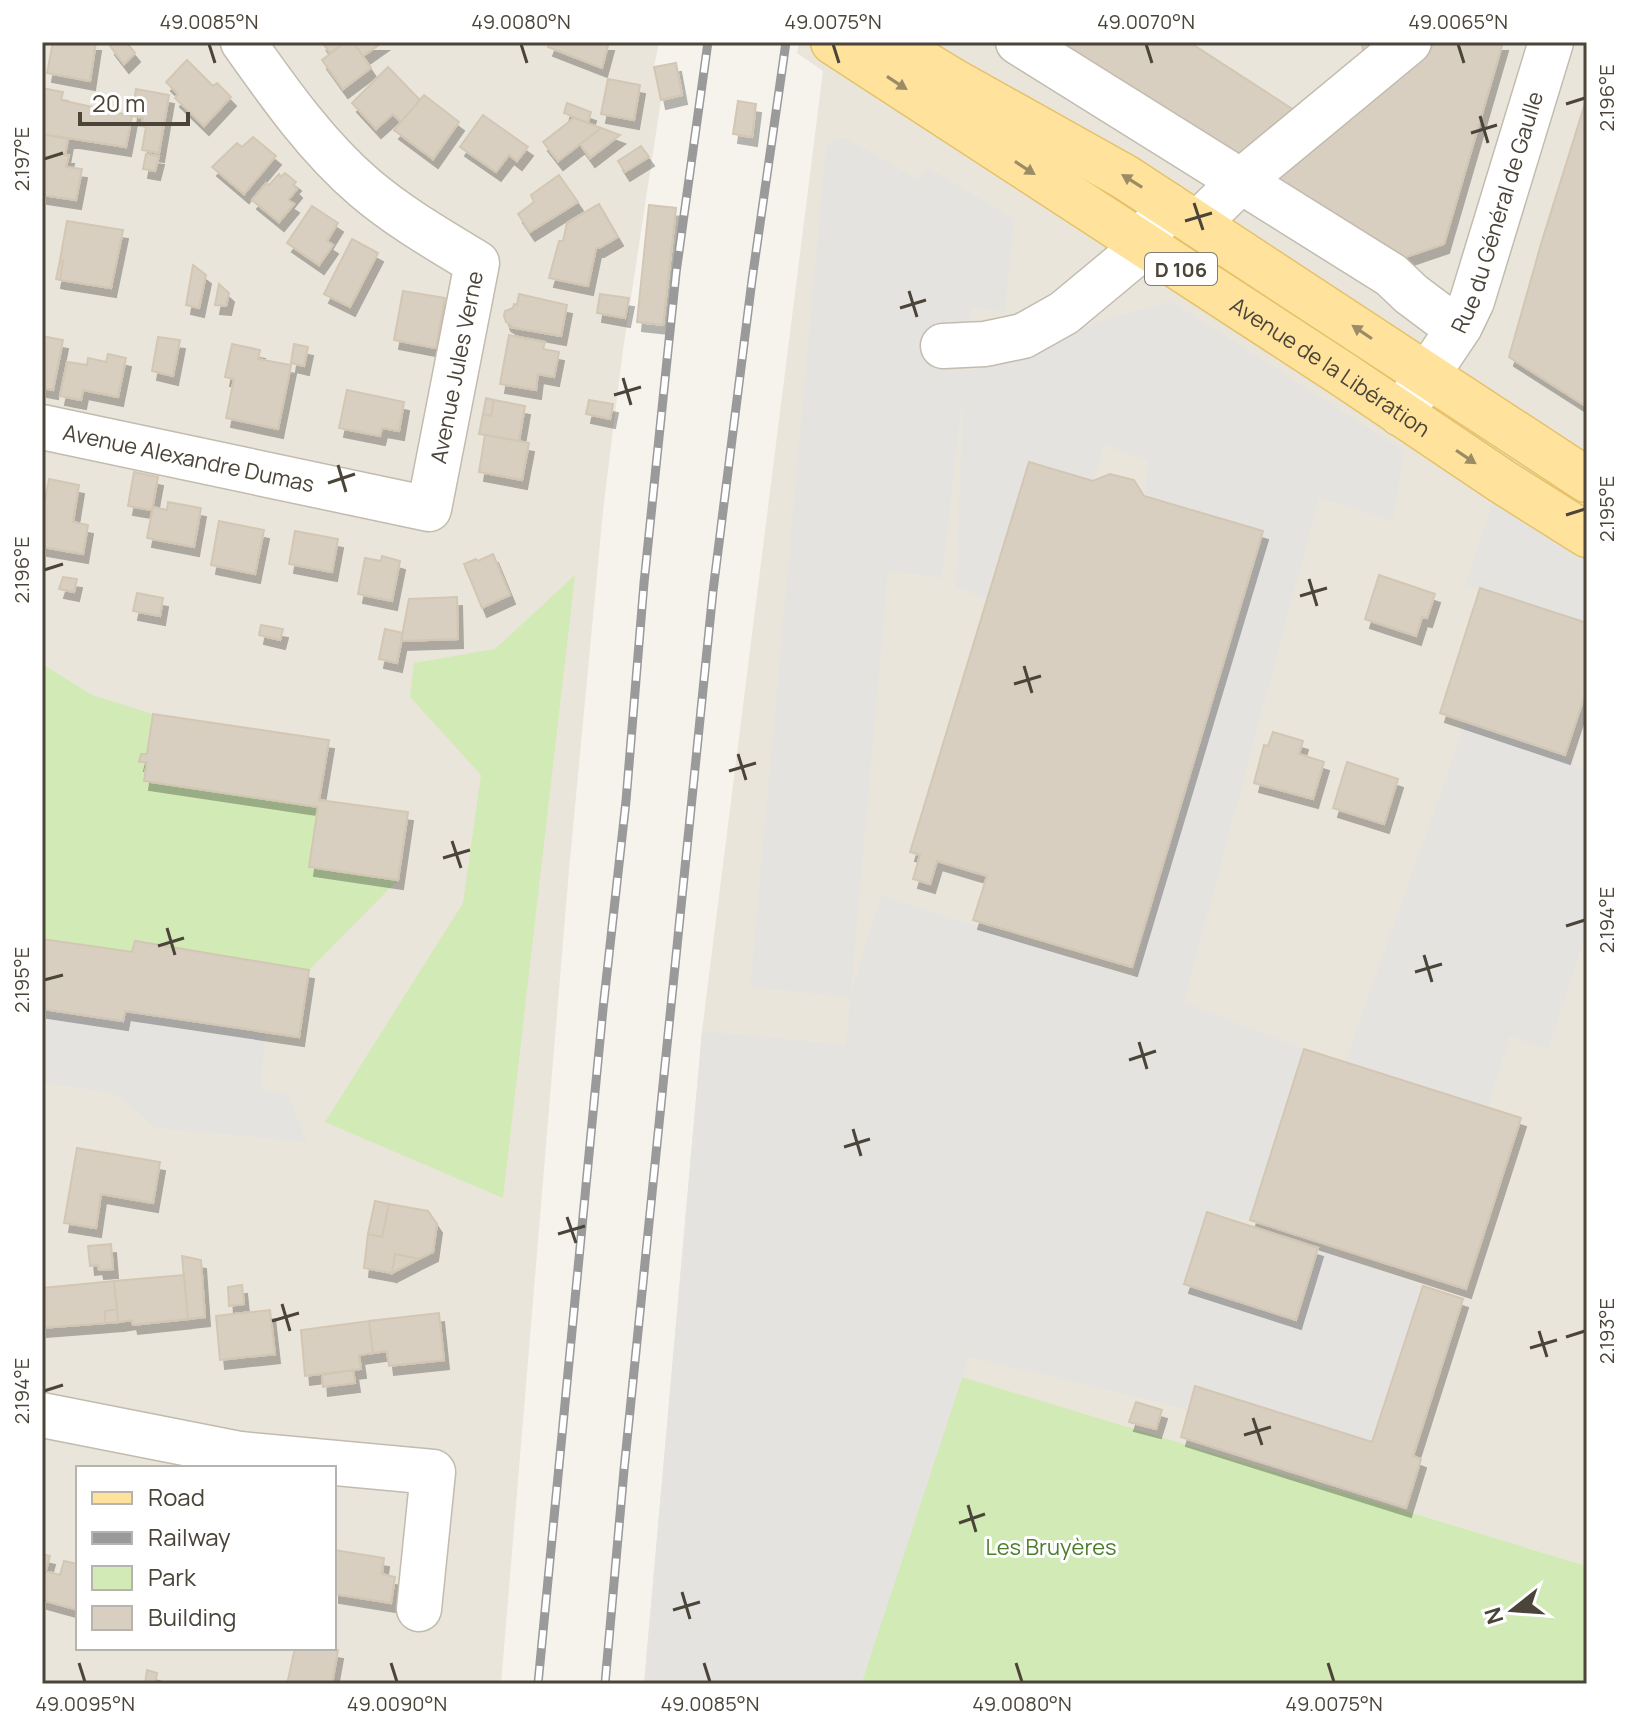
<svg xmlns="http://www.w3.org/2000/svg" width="1629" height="1726" font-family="Manrope,sans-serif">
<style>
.residential{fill:#eae5da;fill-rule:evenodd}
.green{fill:#d2eab5}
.parking{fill:#e5e3e0;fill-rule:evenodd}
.building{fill:#d8cfc1;stroke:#d3c7b4;stroke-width:2;filter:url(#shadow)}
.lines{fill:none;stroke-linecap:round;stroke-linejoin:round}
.minor-casing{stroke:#c2bbae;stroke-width:47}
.major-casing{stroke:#e6c16a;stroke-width:47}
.minor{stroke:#fff;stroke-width:44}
.major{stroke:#ffe39c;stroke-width:44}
.rail-casing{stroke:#9a9a9a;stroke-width:9}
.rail{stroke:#fff;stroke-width:6;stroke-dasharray:18;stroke-linecap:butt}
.oneway{fill:#9c8c66}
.ticks{fill:none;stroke:#4b4439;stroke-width:3}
.labels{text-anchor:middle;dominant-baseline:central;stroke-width:6;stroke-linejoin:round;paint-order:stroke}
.shield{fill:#fff;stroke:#817c74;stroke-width:2}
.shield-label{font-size:20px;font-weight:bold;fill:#4b4439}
.street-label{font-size:22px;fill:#4b4439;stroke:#fff}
.park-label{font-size:22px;fill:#4a7f2a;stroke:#fff}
.neatline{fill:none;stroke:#4b4439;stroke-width:3}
.ticks-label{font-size:20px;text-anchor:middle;fill:#4b4439}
</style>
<defs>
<filter id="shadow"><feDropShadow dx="5" dy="9" stdDeviation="0" flood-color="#0004"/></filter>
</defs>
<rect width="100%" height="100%" fill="#f6f3ec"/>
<!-- residential -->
<path class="residential" d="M42 42H659L654 67 661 100 623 350 603 511 569 870 501 1684H42ZM78 1468H334V1648H78Z
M799 42H1587V1566L962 1378 861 1684H644L702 1031 823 71 797 53Z"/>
<!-- green -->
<path class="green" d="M575 575 503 1198 325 1122 463 903 481 775 410 697 414 663 495 649Z
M42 664 92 695 153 714 145 781 318 807 398 880 309 970 135 941 132 952 42 938Z
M962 1377 1587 1566V1684H861Z"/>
<!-- parking -->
<path class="parking" d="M844 137 917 179 929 168 1014 219 1005 312 972 308 965 373 1097 322 1171 301 1404 451 1393 521 1319 498 1184 1002 1304 1049 1250 1220 1207 1212 1184 1284 1296 1320 1318 1248 1423 1286 1372 1442 1196 1386 1189 1410 969 1357 861 1684H644L702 1031 846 1045 850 997 750 987 826 145ZM963 391 956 587 987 600 1029 462 1093 481 1105 445 1148 462 1144 496 1262 531 1189 778 1133 977 881 895 851 992 888 571 942 578Z
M1493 501 1587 561V623L1465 585Z
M1466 721 1565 755 1587 774V931L1548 1050 1510 1036 1487 1108 1345 1062Z
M42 1009 122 1021 125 1011 265 1032 261 1090 288 1094 307 1142 156 1128 122 1099 102 1091 42 1083Z"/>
<!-- building -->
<path class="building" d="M53 42H96L90 81 47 73Z
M115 42H126L135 53 124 64 110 46Z
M322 42H346L330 53Z
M346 42H353L371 68 343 89 322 60Z
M353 42H383L363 56Z
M550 42H609L602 68 548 47Z
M1054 42H1189L1294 110 1235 158Z
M1362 42H1377L1363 53Z
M1438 42H1503L1444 244 1397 260 1268 181Z
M187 60 213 86 217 83 231 97 204 126 175 98 178 94 166 82Z
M676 63 682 95 661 100 654 67Z
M388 67 420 100 401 122 393 114 376 129 352 103Z
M608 79 640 85 634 120 601 114Z
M42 88 63 92 61 100 132 116 126 147 42 134Z
M136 89 169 95 159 153 142 150 146 127 142 126 143 118 132 116Z
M424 95 459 122 433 159 394 130Z
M1587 97V407L1509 357 1541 244Z
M738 101 756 104 752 137 733 134Z
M567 103 591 112 588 123 564 113Z
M483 115 528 147 517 161 509 155 496 172 460 147Z
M574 118 601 128 558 161 543 142Z
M601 128 620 135 590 158 580 144Z
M42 134 68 139 65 155H69L66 167 82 169 76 200 42 195Z
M253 137 276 156 244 194 212 167 237 143 242 147Z
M641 146 649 157 625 172 618 161Z
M146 154 159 156 155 171 143 169Z
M285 173 296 182 293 185 297 189 288 200 294 204 279 222 252 200 266 183 269 185 279 174 281 177Z
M559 175 578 202 530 232 518 214 534 202 531 195Z
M599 204 618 237 599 248H596L588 286 549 278 559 241H563L567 223Z
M649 205 676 208 663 325 637 322Z
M312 206 338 223 327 241 333 245 319 265 287 243Z
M67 221 123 230 111 288 60 280 63 261 60 260Z
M352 239 378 253 350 307 324 294Z
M60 260 63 261 60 280 56 279Z
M193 265 206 275 199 308 186 305Z
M219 284 229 293 226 306 215 305Z
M403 291 445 298 436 348 394 340Z
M519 294 567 305 561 336 510 327 511 325 506 322 504 316 505 311 513 308 514 304 517 305Z
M600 294 629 298 625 318 597 313Z
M509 335 545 342 543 349 559 352 554 377 538 374 536 390 500 384Z
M42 336 63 340 53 390 42 388Z
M158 337 180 340 173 376 152 371Z
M232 344 260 350 258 359 291 365 278 429 226 418 234 379 225 377Z
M294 344 308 347 304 366 291 363Z
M108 354 126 358 118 397 83 390 81 400 60 396 67 362 87 365 88 358 106 362Z
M347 390 404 402 399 431 382 428 380 436 339 428Z
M486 398 494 400 491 416 483 414Z
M494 400 525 406 519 441 479 434 483 414 491 416Z
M589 400 613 404 610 419 586 414Z
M485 435 529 443 522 480 479 472Z
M1029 462 1093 481 1110 474 1134 480 1144 496 1263 531 1132 967 973 920 987 876 937 861 930 884 913 879 920 855 910 852Z
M134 472 158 477 152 510 128 506Z
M49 479 79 485 73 522 88 525 83 554 42 547V515Z
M168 502 201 508 194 547 147 538 153 507 167 510Z
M219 521 264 530 255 574 211 565Z
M295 531 338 539 332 572 289 564Z
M493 554 510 595 482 608 464 564 476 559 478 561Z
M382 556 400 561 392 601 358 594 365 558 381 561Z
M1379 575 1435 594 1427 618 1422 617 1416 636 1365 619Z
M63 577 77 579 74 592 59 589Z
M1480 588 1587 623V694H1585L1565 755 1440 713Z
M137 593 163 598 160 616 133 611Z
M457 597 458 639 401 641 409 599Z
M261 625 283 629 280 640 259 635Z
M385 629 403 633 397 663 379 659Z
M153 714 329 740 319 800 408 812 398 880 309 867 318 807 144 781 147 762H139L141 754H147Z
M1273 732 1303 741 1299 754 1324 762 1313 799 1254 783 1264 745 1268 746Z
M1347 762 1398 779 1384 824 1333 808Z
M42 939 132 952 135 941 309 970 299 1037 125 1011 123 1021 42 1009Z
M1304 1049 1521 1118 1466 1289 1250 1220Z
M77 1148 160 1162 153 1203 101 1194 96 1228 64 1223Z
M375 1201 389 1204 382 1237 368 1234Z
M389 1204 428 1211 437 1224 433 1252 419 1259 395 1254 392 1273 364 1268 368 1234 382 1237Z
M1207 1212 1318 1248 1296 1320 1184 1284Z
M111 1244 113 1269 99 1270 98 1265 90 1266 88 1246Z
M395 1254 419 1259 392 1273Z
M182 1256 201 1260 205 1317 188 1319Z
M184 1275 188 1319 133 1325 132 1320 118 1322 114 1281Z
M114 1281 117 1309 105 1311V1323L42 1328V1288Z
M242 1285 244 1304 229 1306 228 1287Z
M1423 1286 1463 1299 1413 1456 1421 1459 1406 1508 1181 1437 1195 1386 1372 1442Z
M117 1309 118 1322 105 1323V1311Z
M270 1310 275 1354 220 1360 216 1316Z
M439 1313 444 1360 389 1366 387 1351 373 1353 369 1321Z
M369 1321 373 1353 359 1355 361 1369 305 1376 301 1330Z
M353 1370 355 1383 323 1387 322 1375Z
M1136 1402 1162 1410 1156 1429 1129 1422Z
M334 1550 384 1558 382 1574 395 1577 391 1603 334 1594Z
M42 1554 50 1556 42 1584Z
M64 1561 78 1564V1610L42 1600V1584L45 1571 60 1575Z
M295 1648H327L338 1650 332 1684H287Z
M147 1670 157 1673 155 1684H145Z"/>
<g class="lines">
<defs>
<g id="minor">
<path d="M1018 42 1391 275 1411 294 1439 315"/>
<path d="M1197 224 1241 181 1409 42"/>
<path d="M943 346 985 344 1023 336 1064 313 1135 254 1168 205"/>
<path id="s1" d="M1401 414 1460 326 1472 301 1551 42"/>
<path id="s2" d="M42 427 429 509 477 263C439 240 399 217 365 188 317 147 279 93 243 42"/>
<path d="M42 1415 240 1454 433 1472 419 1609"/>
</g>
<g id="major">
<path id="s3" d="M833 42 1344 375 1503 482 1587 535"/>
<path d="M889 42 957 83 1125 177 1587 480"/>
</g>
</defs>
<!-- minor casing -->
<use href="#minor" class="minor-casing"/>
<!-- major casing -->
<use href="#major" class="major-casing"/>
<!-- minor -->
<use href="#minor" class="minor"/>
<!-- major -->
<use href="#major" class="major"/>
<defs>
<path id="rail" d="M538 1684 603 1009 626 801 644 583 676 273 708 42
M605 1684 624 1470 713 591 752 280 786 42"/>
</defs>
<!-- rail casing -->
<use href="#rail" class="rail-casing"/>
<!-- rail -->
<use href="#rail" class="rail"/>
</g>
<!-- one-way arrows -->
<defs><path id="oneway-solid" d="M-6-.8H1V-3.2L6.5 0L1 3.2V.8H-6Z" transform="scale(2)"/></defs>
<g class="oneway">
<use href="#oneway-solid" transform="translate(897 83) rotate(33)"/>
<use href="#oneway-solid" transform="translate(1025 168) rotate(33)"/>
<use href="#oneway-solid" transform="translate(1132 181) rotate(-148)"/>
<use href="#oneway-solid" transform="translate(1362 332) rotate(-146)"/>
<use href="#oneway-solid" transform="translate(1466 457) rotate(34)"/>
</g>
<!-- ticks -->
<path class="ticks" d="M209 44 215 63M521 44 527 63M833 44 839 63M1146 44 1152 63M1458 44 1464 63M1566 104 1585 98M1480 116 1488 143M1471 133 1497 125M44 159 63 153M1194 203 1203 230M1185 221 1212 213M909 291 917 317M900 308 926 300M623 378 631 405M614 395 641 387M338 465 346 492M328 483 355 474M1566 515 1585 509M44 570 63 564M1309 579 1317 606M1300 596 1327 588M1024 666 1032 693M1014 684 1041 676M738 754 746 780M729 771 756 763M452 841 461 868M443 858 470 850M1566 926 1585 920M167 928 175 955M158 946 184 938M1424 955 1432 982M1415 972 1442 964M44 980 63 975M1139 1042 1147 1069M1129 1060 1156 1051M853 1129 861 1156M844 1147 870 1139M567 1217 576 1243M558 1234 585 1226M282 1304 290 1331M272 1321 299 1313M1539 1331 1547 1357M1566 1337 1585 1331M1530 1348 1557 1340M44 1391 63 1385M1253 1418 1262 1445M1244 1435 1271 1427M968 1505 976 1532M959 1523 985 1514M682 1592 690 1619M673 1610 700 1602M79 1663 85 1682M391 1663 397 1682M704 1663 710 1682M1016 1663 1022 1682M1328 1663 1334 1682"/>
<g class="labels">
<!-- shield labels -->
<rect class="shield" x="1145" y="253" width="72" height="32" rx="6"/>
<g class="shield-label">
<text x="1181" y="269">D 106</text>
</g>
<!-- street labels -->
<g class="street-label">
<text stroke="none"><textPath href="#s1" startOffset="226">Rue du Général de Gaulle</textPath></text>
<text stroke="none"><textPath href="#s3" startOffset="594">Avenue de la Libération</textPath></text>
<text stroke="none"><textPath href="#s2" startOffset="540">Avenue Jules Verne</textPath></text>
<text stroke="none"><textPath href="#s2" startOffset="150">Avenue Alexandre Dumas</textPath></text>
</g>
<!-- park labels -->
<g class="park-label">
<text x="1051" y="1547">Les Bruyères</text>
</g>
</g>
<!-- border -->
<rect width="1629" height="1726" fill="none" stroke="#ffffff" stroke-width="88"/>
<!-- legend -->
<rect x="76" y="1466" width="260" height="184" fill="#ffffff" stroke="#b7b4b0" stroke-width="2"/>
<rect x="92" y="1492" width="40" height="12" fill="#ffe39c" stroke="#b7b4b0" stroke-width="2"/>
<text x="148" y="1506" font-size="24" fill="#4b4439">Road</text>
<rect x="92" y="1532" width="40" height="12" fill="#9a9a9a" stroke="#b7b4b0" stroke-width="2"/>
<text x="148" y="1546" font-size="24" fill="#4b4439">Railway</text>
<rect x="92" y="1566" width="40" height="24" fill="#d2eab5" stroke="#b7b4b0" stroke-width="2"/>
<text x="148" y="1586" font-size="24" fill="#4b4439">Park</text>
<rect x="92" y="1606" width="40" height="24" fill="#d8cfc1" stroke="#b7b4b0" stroke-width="2"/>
<text x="148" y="1626" font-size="24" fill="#4b4439">Building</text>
<!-- north arrow -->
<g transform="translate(1513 1610) rotate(253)" stroke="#ffffff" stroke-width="6" paint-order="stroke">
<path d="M0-6L14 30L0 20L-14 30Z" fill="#4b4439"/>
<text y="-12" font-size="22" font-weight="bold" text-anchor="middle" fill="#4b4439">N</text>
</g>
<!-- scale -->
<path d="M80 112v12h108v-12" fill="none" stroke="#4b4439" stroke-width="4"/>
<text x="92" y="112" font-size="24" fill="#4b4439" stroke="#ffffff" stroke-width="6" paint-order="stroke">20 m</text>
<rect x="44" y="44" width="1541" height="1638" class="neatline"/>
<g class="ticks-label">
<text x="209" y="29">49.0085°N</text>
<text x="521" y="29">49.0080°N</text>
<text x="833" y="29">49.0075°N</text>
<text x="1146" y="29">49.0070°N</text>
<text x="1458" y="29">49.0065°N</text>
<text transform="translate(1607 98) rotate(-90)" y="7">2.196°E</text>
<text transform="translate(22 159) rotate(-90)" y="7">2.197°E</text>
<text transform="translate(1607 509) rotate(-90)" y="7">2.195°E</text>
<text transform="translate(22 570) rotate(-90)" y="7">2.196°E</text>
<text transform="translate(1607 920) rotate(-90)" y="7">2.194°E</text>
<text transform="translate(22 980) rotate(-90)" y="7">2.195°E</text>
<text transform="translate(1607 1331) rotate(-90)" y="7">2.193°E</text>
<text transform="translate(22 1391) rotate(-90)" y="7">2.194°E</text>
<text x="85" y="1711">49.0095°N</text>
<text x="397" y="1711">49.0090°N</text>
<text x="710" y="1711">49.0085°N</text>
<text x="1022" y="1711">49.0080°N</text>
<text x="1334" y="1711">49.0075°N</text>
</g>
</svg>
